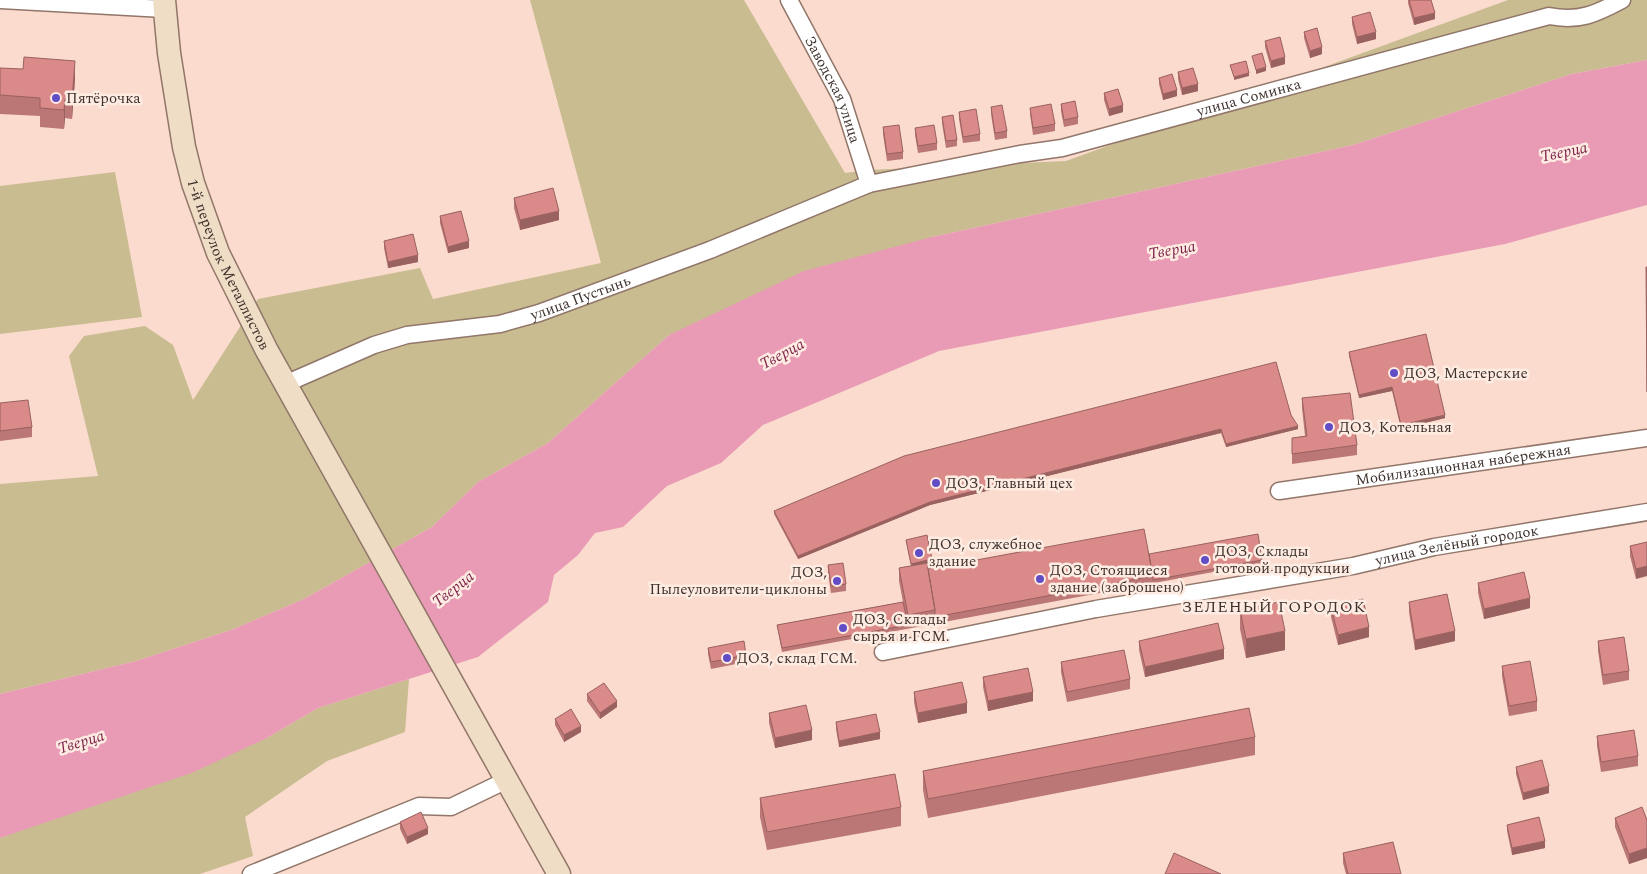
<svg xmlns="http://www.w3.org/2000/svg" width="1647" height="874" font-family="Spectral,serif">
<style>
.green{fill:#c9bc91}
.water{fill:#e99bb6}
.lines{fill:none;stroke-linecap:round;stroke-linejoin:round}
.street-casing{stroke:#917669;stroke-width:19}
.secondary-casing{stroke:#917669;stroke-width:25}
.street{stroke:#fff;stroke-width:16}
.secondary{stroke:#f0ddc6;stroke-width:22}
.wall{fill:#bb7775}
.shaded-wall{fill:#99615f}
.building{fill:#da8a88;stroke:#99615f}
.poi-dot{fill:#624dc6;stroke:#feece3;stroke-width:2}
.labels{text-anchor:middle;dominant-baseline:central;stroke-width:5;stroke-linejoin:round;paint-order:stroke}
.street-label{font-size:15px;fill:#3e322d;stroke:#feece3}
.poi-label{font-size:15px;fill:#3e322d;stroke:#feece3;text-anchor:start}
.water-label{font-size:16px;font-style:italic;fill:#7f254c;stroke:#feece3}
.neighbourhood-label{font-size:16px;letter-spacing:1px;fill:#3e322d;stroke:#feece3}
</style>
<rect width="100%" height="100%" fill="#fadbcd"/>
<!-- green -->
<path class="green" d="M530 0H744L845 173 868 170 1066 161 1508 0H1647V60L1572 74 1353 145 932 237 669 335 548 443 478 482 432 527 304 599 231 630 136 661 0 694V484L98 476 69 356 84 336 145 326 173 345 193 400 258 299 420 268 433 299 601 263Z
M115 172 142 317 0 334V186Z
M409 679 405 732 327 761 245 817 253 856 200 874H0V838L267 738 318 708Z"/>
<!-- water -->
<path class="water" d="M1647 60V205L1505 244 939 351 763 425 721 463 667 486 623 527 595 533 578 555 554 575 548 602 478 657 318 708 267 738 194 772 0 838V694L136 661 231 630 304 599 432 527 478 482 548 443 669 335 804 271 932 237 1353 145 1572 74Z"/>
<g class="lines">
<defs>
<g id="street">
<path d="M0 0 164 9"/>
<path id="s1" d="M789 0 842 99 869 184"/>
<path id="s2" d="M285 384 374 345 407 335 500 324 539 313 710 250 869 184 1020 154 1062 148 1549 16C1579 22 1596 14 1622 0"/>
<path id="s3" d="M1279 491 1647 438"/>
<path id="s4" d="M883 652 1096 609 1353 566 1434 547 1647 512"/>
<path d="M251 874 419 806 451 807 507 780"/>
</g>
<g id="secondary">
<path id="s5" d="M164 0 169 53 184 147 193 183 218 253 266 349 559 874"/>
</g>
</defs>
<!-- street casing -->
<use href="#street" class="street-casing"/>
<!-- secondary casing -->
<use href="#secondary" class="secondary-casing"/>
<!-- street -->
<use href="#street" class="street"/>
<!-- secondary -->
<use href="#secondary" class="secondary"/>
</g>
<!-- wall -->
<path class="wall" d="M1408 0H1431L1435 19 1414 25 1408 3Z
M1352 17 1376 39 1357 44 1352 24Z
M1304 32 1322 54 1310 58 1304 38Z
M1265 41 1285 64 1271 68 1265 47Z
M0 68 75 79 72 119 65 118 64 129 40 127V116L0 114Z
M1178 72 1198 91 1182 95 1178 79Z
M1159 78 1177 96 1163 100 1159 84Z
M1104 93 1123 112 1109 116 1104 100Z
M1061 104 1078 117V124L1064 127 1061 111Z
M991 107 1007 131V138L995 140 991 114Z
M1030 108 1055 124V131L1033 135 1030 114Z
M959 112 980 134V141L963 143 959 119Z
M942 117 957 140V146L946 148 942 123Z
M883 127 903 152V159L887 161 883 134Z
M915 128 937 143V150L918 153 915 135Z
M514 198 559 220 520 230 514 208Z
M440 216 469 248 448 253 440 223Z
M384 241 418 262 388 268 384 248Z
M1349 352 1445 418 1401 429 1392 391 1359 398 1349 356Z
M1302 398 1357 445V455L1292 464V438L1305 436 1302 408Z
M0 403 32 427V437L0 441Z
M1291 415 1298 429 1226 447 1221 433 930 505 798 559 774 514V511Z
M906 540 932 562 927 564 928 569 1149 554 1262 560V563L782 652 777 625 903 602 899 581V568L911 566Z
M1647 542 1636 579 1630 556V546Z
M828 565 846 584V591L831 593 828 572Z
M1478 583 1530 608 1484 619 1478 593Z
M1409 602 1455 641 1415 650 1409 612Z
M1331 607 1369 637 1338 645 1331 617Z
M1240 610 1285 650 1246 658 1240 629Z
M1139 641 1224 659 1145 677 1139 650Z
M1598 641 1629 671V680L1603 685 1598 651Z
M708 648 746 655V662L711 669 708 654Z
M1061 662 1130 679V689L1067 702 1061 672Z
M1502 666 1537 701V711L1509 716 1502 676Z
M983 677 1033 701 988 711 983 687Z
M914 692 967 713 918 723 914 702Z
M587 694 617 707 600 719 587 701Z
M769 713 812 740 775 748 769 723Z
M555 719 581 732 564 742 555 725Z
M836 722 880 739 839 747 836 729Z
M1597 736 1638 756V766L1601 772 1597 746Z
M1255 737V755L928 818 923 790V771Z
M1516 767 1549 793 1523 800 1516 774Z
M760 798 901 807V826L767 850 760 817Z
M1615 818 1647 820V858L1629 864 1615 827Z
M400 822 428 834 407 844 400 829Z
M1507 825 1545 848 1512 855 1507 831Z
M1343 853 1401 874H1346L1343 863Z"/>
<!-- shaded-wall -->
<path class="shaded-wall" d="M1435 13V19L1414 25V18Z
M1376 32V39L1357 44V37Z
M1322 47V54L1310 58V51Z
M1285 57V64L1271 68V61Z
M75 61V79L72 119V100Z
M1266 67V71L1256 74V70Z
M1249 73V76L1234 80V77Z
M1198 84V91L1182 95V88Z
M1177 90V96L1163 100V94Z
M65 99V118L64 129V110Z
M1123 105V112L1109 116V109Z
M559 211V220L520 230V220Z
M469 241V248L448 253V247Z
M418 255V262L388 268V262Z
M1392 387V391L1359 398V395Z
M1445 415V418L1401 429V425Z
M1298 426V429L1226 447V444Z
M1221 429V433L930 505 798 559V556L930 502Z
M932 559V562L911 567V564Z
M1647 566V576L1636 579V569Z
M1530 598V608L1484 619V609Z
M1369 627V637L1338 645V635Z
M1285 631V650L1246 658V639Z
M1455 631V641L1415 650V640Z
M1224 649V659L1145 677V667Z
M1033 692V701L988 711V701Z
M617 701V707L600 719V713Z
M967 703V713L918 723V713Z
M581 726V732L564 742V735Z
M812 730V740L775 748V738Z
M880 732V739L839 747V741Z
M1549 786V793L1523 800V793Z
M428 828V834L407 844V837Z
M1545 841V848L1512 855V848Z
M1647 848V858L1629 864V854Z"/>
<!-- building -->
<path class="building" d="M1409 0H1431L1435 13 1414 18Z
M1370 12 1376 32 1357 37 1352 17Z
M1317 28 1322 47 1310 51 1304 32Z
M1280 37 1285 57 1271 61 1265 41Z
M1262 53 1266 67 1256 70 1252 56Z
M24 57 75 61 72 100 65 99 64 110 40 108V98L0 95V68L23 69Z
M1246 61 1249 73 1234 77 1230 65Z
M1193 68 1198 84 1182 88 1178 72Z
M1172 74 1177 90 1163 94 1159 78Z
M1118 89 1123 105 1109 109 1104 93Z
M1075 101 1078 117 1064 120 1061 104Z
M1051 104 1055 124 1033 128 1030 108Z
M1002 105 1007 131 995 133 991 107Z
M976 109 980 134 963 137 959 112Z
M953 115 957 140 946 141 942 117Z
M899 125 903 152 887 154 883 127Z
M934 125 937 143 918 146 915 128Z
M553 188 559 211 520 220 514 198Z
M461 211 469 241 448 247 440 216Z
M413 234 418 255 388 262 384 241Z
M1646 267H1647V392Z
M1426 334 1445 415 1401 425 1392 387 1359 395 1349 352Z
M1276 362 1291 415 1298 426 1226 444 1221 429 930 502 798 556 774 511 904 456Z
M1350 393 1357 445 1292 454V438L1307 436 1302 398Z
M28 400 32 427 0 431V403Z
M1144 529 1153 576 935 617V610L928 569Z
M1258 534 1262 560 1153 580 1149 554Z
M927 535 932 559 911 564 906 540Z
M1647 542V566L1636 569 1630 546Z
M843 563 846 584 831 586 828 565Z
M927 563 935 610 908 615 899 568Z
M1524 572 1530 598 1484 609 1478 583Z
M1447 594 1455 631 1415 640 1409 602Z
M1363 599 1369 627 1338 635 1331 607Z
M903 602 908 625 782 648 777 625Z
M1279 602 1285 631 1246 639 1240 610Z
M1218 623 1224 649 1145 667 1139 641Z
M1624 637 1629 671 1603 675 1598 641Z
M744 641 746 655 711 662 708 648Z
M1124 650 1130 679 1067 692 1061 662Z
M1530 661 1537 701 1509 706 1502 666Z
M1028 668 1033 692 988 701 983 677Z
M962 682 967 703 918 713 914 692Z
M604 683 617 701 600 713 587 694Z
M806 705 812 730 775 738 769 713Z
M1249 708 1255 737 928 799 923 771Z
M571 709 581 726 564 735 555 719Z
M876 714 880 732 839 741 836 722Z
M1634 730 1638 756 1601 762 1597 736Z
M1542 760 1549 786 1523 793 1516 767Z
M895 774 901 807 767 832 760 798Z
M1642 807 1647 820V848L1629 854 1615 818Z
M421 812 428 828 407 837 400 822Z
M1539 817 1545 841 1512 848 1507 825Z
M1393 842 1401 874H1348L1343 853Z
M1174 853 1221 874H1165Z"/>
<!-- markers -->
<g class="poi-dot">
<circle cx="56" cy="98" r="5"/>
<circle cx="1394" cy="373" r="5"/>
<circle cx="1329" cy="427" r="5"/>
<circle cx="936" cy="483" r="5"/>
<circle cx="919" cy="553" r="5"/>
<circle cx="1205" cy="560" r="5"/>
<circle cx="1040" cy="579" r="5"/>
<circle cx="837" cy="581" r="5"/>
<circle cx="843" cy="628" r="5"/>
<circle cx="727" cy="658" r="5"/>
</g>
<g class="labels">
<!-- street labels -->
<g class="street-label">
<text stroke="none"><textPath href="#s1" startOffset="100">Заводская улица</textPath></text>
<text stroke="none"><textPath href="#s2" startOffset="1010">улица Соминка</textPath></text>
<text stroke="none"><textPath href="#s5" startOffset="274">1-й переулок Металлистов</textPath></text>
<text stroke="none"><textPath href="#s2" startOffset="310">улица Пустынь</textPath></text>
<text stroke="none"><textPath href="#s3" startOffset="186">Мобилизационная набережная</textPath></text>
<text stroke="none"><textPath href="#s4" startOffset="584">улица Зелёный городок</textPath></text>
</g>
<!-- poi labels -->
<g class="poi-label">
<text x="66" y="98">Пятёрочка</text>
<text x="1404" y="373">ДОЗ, Мастерские</text>
<text x="1339" y="427">ДОЗ, Котельная</text>
<text x="946" y="483">ДОЗ, Главный цех</text>
<text x="929" y="544">ДОЗ, служебное<tspan x="929" dy="17">здание</tspan></text>
<text x="1215" y="551">ДОЗ, Склады<tspan x="1215" dy="17">готовой продукции</tspan></text>
<text x="1050" y="570">ДОЗ, Стоящиеся<tspan x="1050" dy="17">здание (заброшено)</tspan></text>
<text x="827" y="572" text-anchor="end">ДОЗ,<tspan x="827" dy="17">Пылеуловители-циклоны</tspan></text>
<text x="853" y="619">ДОЗ, Склады<tspan x="853" dy="17">сырья и ГСМ.</tspan></text>
<text x="737" y="658">ДОЗ, склад ГСМ.</text>
</g>
<!-- water labels -->
<g class="water-label">
<text transform="translate(1564 152) rotate(-12)">Тверца</text>
<text transform="translate(1172 250) rotate(-10)">Тверца</text>
<text transform="translate(782 354) rotate(-28)">Тверца</text>
<text transform="translate(453 589) rotate(-38)">Тверца</text>
<text transform="translate(81 742) rotate(-17)">Тверца</text>
</g>
<!-- neighbourhood labels -->
<g class="neighbourhood-label">
<text x="1274" y="607">ЗЕЛЕНЫЙ ГОРОДОК</text>
</g>
</g>
</svg>
